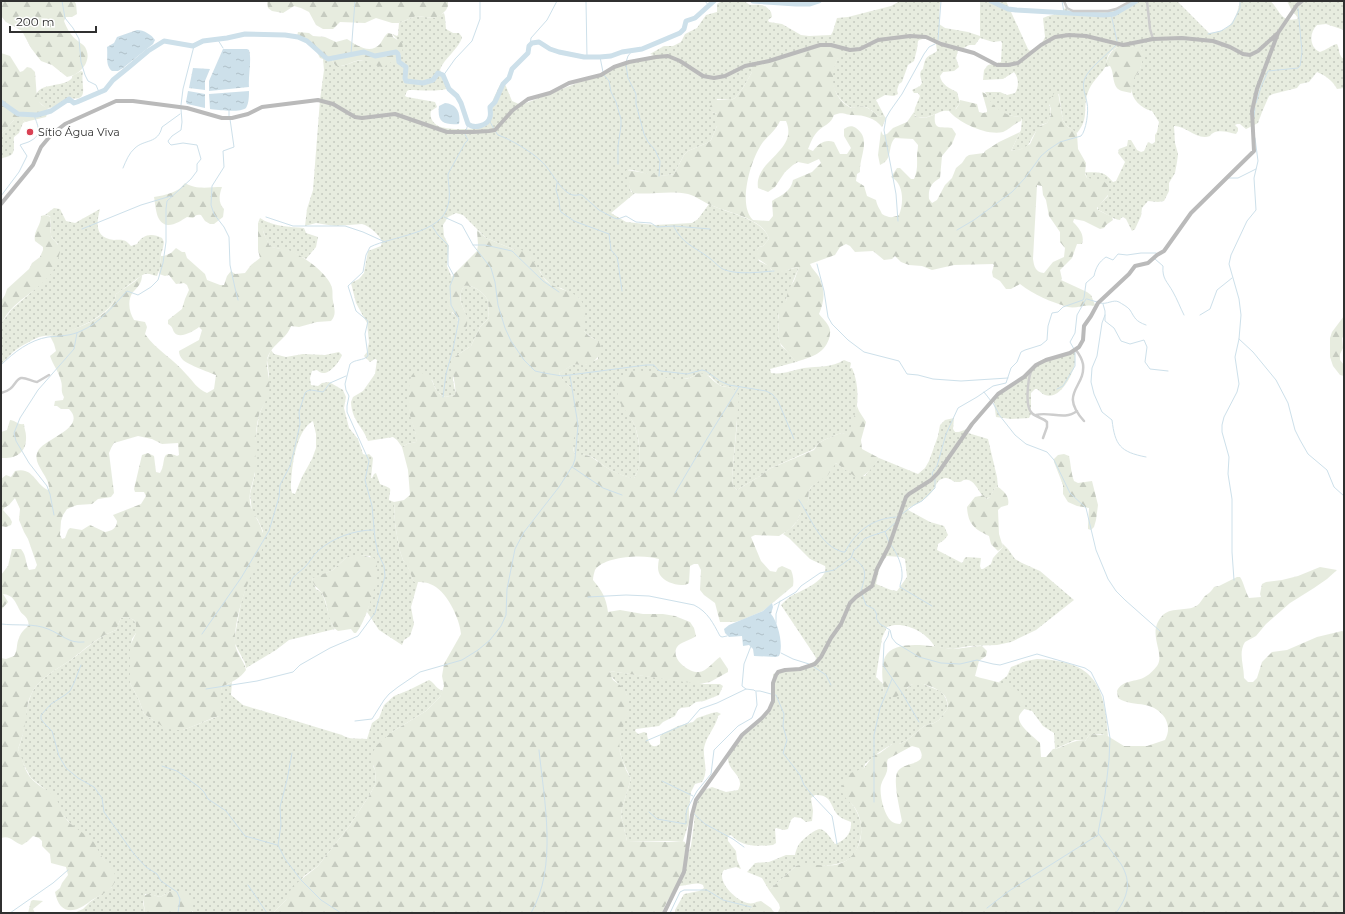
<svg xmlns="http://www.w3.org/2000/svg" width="1345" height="914" font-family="Montserrat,sans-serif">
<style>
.grass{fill:url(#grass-dots);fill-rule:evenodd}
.forest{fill:url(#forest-firs);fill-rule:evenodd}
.water{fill:url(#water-ripples)}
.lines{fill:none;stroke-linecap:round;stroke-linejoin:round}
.stream{stroke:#cde0ea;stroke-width:1}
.river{stroke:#cde0ea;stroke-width:5}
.street{stroke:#cdcdcd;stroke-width:2.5}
.secondary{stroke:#bababa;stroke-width:4}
.poi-dot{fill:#d94053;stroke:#fff;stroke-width:1.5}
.labels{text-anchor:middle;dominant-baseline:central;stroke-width:4;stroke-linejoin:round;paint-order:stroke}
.poi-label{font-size:11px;fill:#303030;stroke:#fff;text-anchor:start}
</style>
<defs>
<pattern id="grass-dots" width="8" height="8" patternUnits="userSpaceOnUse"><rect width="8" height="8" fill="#e7ecdf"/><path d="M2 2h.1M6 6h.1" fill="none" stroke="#c6cbc0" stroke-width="1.8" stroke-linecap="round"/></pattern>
<pattern id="forest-firs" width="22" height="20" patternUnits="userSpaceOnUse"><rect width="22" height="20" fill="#e7ecdf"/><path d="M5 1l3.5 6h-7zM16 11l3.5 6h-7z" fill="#c6cbc0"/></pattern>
<pattern id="water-ripples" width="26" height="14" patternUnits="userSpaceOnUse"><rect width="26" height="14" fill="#cde0ea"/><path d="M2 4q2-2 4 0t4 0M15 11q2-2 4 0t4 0" fill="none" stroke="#b0c0c9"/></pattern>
</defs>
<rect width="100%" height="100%" fill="#fff"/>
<!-- grass -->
<path class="grass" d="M722 1H744L750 5C759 5 765 3 771 12L772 17 768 20 769 22 782 24 801 35 809 36 831 35 833 31 837 18 848 17 891 6 900 1H940L939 24 945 28 968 32 980 36V1H1006L1028 49 1030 51 1042 43 1045 37 1043 18 1048 16 1061 13 1065 8 1071 12 1101 11 1114 10 1131 1H1177L1209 33C1230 32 1236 20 1240 1H1270C1280 9 1280 23 1297 19L1298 18 1291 9 1287 1H1296L1299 4 1304 1H1344V30L1326 24 1317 25C1309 33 1309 47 1320 52 1327 50 1331 45 1337 44 1340 49 1338 56 1344 59V88L1337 89C1332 80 1326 76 1317 72L1309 82 1300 84 1297 88 1273 94 1269 96 1262 112 1258 123 1246 129 1240 124H1237L1235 125 1238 128V131L1236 134C1228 132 1215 128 1210 136 1197 141 1187 126 1174 126L1175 143 1178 154 1177 162 1175 173 1169 183V191L1164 201 1158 202 1148 201 1142 208 1141 216 1135 229 1132 231 1126 219 1123 217 1121 218 1120 220C1112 219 1106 213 1098 210V206L1108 196V186L1087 178 1085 172C1099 173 1103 170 1113 182L1116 181 1125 162 1118 153 1119 149 1127 146 1128 140H1131L1137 150 1141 152 1144 151 1148 142 1152 144 1155 142V135L1157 132 1159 122 1152 111C1137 107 1126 93 1134 77 1135 75 1137 74 1138 73 1142 67 1142 58 1142 51 1134 43 1115 44 1109 54 1106 59 1107 64 1104 69 1099 76 1091 83 1088 92 1082 108 1090 118 1077 133L1068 127 1063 121 1059 94 1054 95 1049 105C1052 112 1051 117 1047 123 1045 124 1043 124 1041 125 1040 126 1038 129 1037 130 1026 145 1033 148 1011 151L1021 130 1022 119 1020 117C1009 116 996 112 989 101 988 98 987 95 985 92H1000L1007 95 1015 93C1019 87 1019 78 1014 72L1003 79 983 80 984 70 988 65 1001 62 1002 43 1001 41 993 42 980 38 975 45H969L958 51 956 58 959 67 954 71 943 72 940 76C941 84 950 89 957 92L960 103 954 111C949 111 944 110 940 112 932 115 927 119 917 117L914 114 915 108 920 96 918 93H914L912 90 920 86 922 83C921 78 918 72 923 69 926 54 927 58 937 51L936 44C932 40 923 37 918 41L917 49 914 61 908 65 902 82 899 84 897 90 898 94 894 96 885 95 876 100 885 117C877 118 874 111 868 108 863 105 857 107 852 108 839 101 829 87 833 71 834 66 837 59 839 54L750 65 752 69V72L743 88 735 98 731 100 717 99 712 112 717 114V126L711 140 707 143 688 151 684 155 674 174C665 176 653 176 644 173 638 172 634 169 628 170L630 189 631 192 635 193 611 213 626 222 655 225 692 223 698 219 709 204C726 213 763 218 769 239L763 246 759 247 757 250 759 261 769 266 773 272C783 272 790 269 799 267L787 296 786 301 778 315 779 320 778 335 781 346C786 349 793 358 796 362L770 369 771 373C783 375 793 370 804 368 818 366 832 368 844 360L851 363 850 368H852C861 388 858 413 850 434L846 433 838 434 824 440 819 443 814 449 769 469 760 476 737 490 733 486 732 477 737 423V392L731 388 719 385 710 376 697 374C687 381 674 380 662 377L622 404C626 410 632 419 635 426 639 441 644 464 634 478 626 478 609 470 603 465 594 458 587 451 575 457L572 440 577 427 579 416 578 409 572 388 564 382 559 373 572 365 576 364 585 365 598 359 596 340 591 337 584 331V311L579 298 561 288 553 287 543 277 540 271 515 250 486 238 463 215 456 213 448 217 443 225 444 236 449 246 447 266 452 278V313L458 317 457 329H466C471 311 453 303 464 286 473 284 485 293 488 301 489 306 488 313 489 318L480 327 471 346 453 358V380L455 391V395L445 397 437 392 432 380 411 378 409 409 417 438 416 442 407 444 402 447 397 440 393 437 368 441C362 425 352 421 351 402L353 397 363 391 375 374 377 360 375 359 370 362 364 356 367 352 369 342 367 323 356 303 351 283 359 279 364 273 368 251 381 246 382 241C379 235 370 226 362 224L335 226 316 223 305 226 307 209 313 190 320 100 324 70 323 59 334 56 335 57 332 60C336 72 348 63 357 61 360 60 364 60 366 60 372 61 376 65 381 67L389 63 401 54 397 39 392 34 397 36 398 35 399 23 416 16 434 18 444 13 445 17 446 29 453 33H459L462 37C460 48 444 58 440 70L449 88C440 92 419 90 409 90L407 91 405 96 407 97 435 102 437 107 431 111C429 118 434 125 441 127 450 130 480 130 487 125 494 119 490 112 491 105 492 101 498 89 500 85L505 84 512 101 521 105 623 65 654 55 650 54 664 46H673L681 42 685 34 697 28 706 15 717 12V4Z
M81 71 83 72C80 85 91 102 69 98L57 106 47 109 37 100 36 95C40 82 64 88 72 78V76Z
M14 120H23L25 122 23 123 19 133 14 137C13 142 16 151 11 155 8 157 4 157 1 159V134Z
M54 208 60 209 66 221 75 223 100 209C96 224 95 238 114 240 118 240 123 239 127 242 128 243 130 245 131 246L137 244C143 234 152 233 162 238L164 242 163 248 161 254 160 268 157 276C153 276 150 273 145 274 142 274 122 291 116 294 114 314 75 330 58 335 52 336 45 335 39 337 32 340 23 345 17 349 11 353 7 359 1 364L2 322 12 309 35 289 52 272 58 244C44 232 54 227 50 216L45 215Z
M260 218C271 226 290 227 304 228L306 233 318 237 316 247 306 259 290 251 271 247 266 239 260 222 258 223Z
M271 350 274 354 286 357 303 354 325 355 339 352 342 355C340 361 330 374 323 373 321 373 318 371 317 370L312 371 310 378 311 385 318 386 322 383 329 382 343 390 346 397 344 408 349 428 358 439 363 454 366 455 369 454 373 458 371 478H372L374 474 376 473 380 484C394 490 390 486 389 500L394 502 395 523 399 548 403 560 407 564 414 582H418L411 607 414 624 410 636 404 640 402 645 379 630 367 612 375 580 377 567 370 556 349 555 333 570 312 579 316 589 321 592 324 598 332 625 335 629 289 640 276 650 246 668 245 663 235 644V635L241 603 263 531 258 520 252 512 250 494 255 474V441L259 415 265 401 269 375 267 360ZM313 421 316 434V448L312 459 302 477 295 494 292 493 291 489C291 471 295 431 313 421Z
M1075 352C1075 357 1076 362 1074 367 1071 378 1059 400 1045 395 1042 394 1040 391 1037 389H1035L1031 393V414L1029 418 1011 419 996 417 994 402 999 391 1020 380 1038 362 1046 358Z
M954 418 953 429 955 432H959L967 429 968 433 988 439 997 477 998 487 995 488 990 497 986 499 984 495H982C978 490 973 478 965 480 962 480 962 482 959 482 953 483 950 477 945 478 936 479 936 488 931 493 925 500 916 505 908 508V510L930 522 944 526 948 535 944 540 938 544 937 550 962 563 963 562 964 559 966 557 981 558 980 566 981 569H983L991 564 993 558 1003 547 1002 543 1008 549 1015 559 1022 563 1040 571 1074 600 1036 630 1011 642 997 645 969 646 953 649 935 647C927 632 903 620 887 627L882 638 876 677 883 684 884 693 907 688 914 683H921L940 691 944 695 947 702 948 708 939 720 934 723 924 726 906 741 899 744H892L878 753 865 764 864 768 859 771H856L850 802C859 812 864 826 860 839 859 843 858 847 856 851 847 870 813 865 796 866L769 890 762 878 747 872 755 863 769 862 786 855H795C796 850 798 844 802 841 804 838 817 828 820 829 826 830 831 839 835 844 845 841 852 833 851 822 847 820 842 819 839 816 830 808 833 794 815 795L811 798 813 811 812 821 806 822 801 818 794 817 791 820 788 829 784 830 776 828 775 829 776 843 773 845C758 846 743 848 731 835L728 836V841L736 851 737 860 741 869 736 867 724 870C714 882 744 910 756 902L748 913H675V910L684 894 699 891 704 888 703 885C694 881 686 887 677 886L691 846 694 824 695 806 704 790 712 787 726 792 738 790C747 775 723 770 729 754 731 749 740 734 744 731 751 725 761 721 767 714 773 705 774 685 773 674L808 665 815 661 816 658 813 653 781 605C784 602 787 599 791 596 800 591 829 580 825 566L810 559 789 538 783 534 793 526 798 520 799 516 808 501 809 491 811 487 830 472 832 467 836 463 855 476H865L879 458 918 474 925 468 929 461 938 436 940 425 945 420ZM887 556 901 557 905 559 907 577 897 591 891 590 876 584 880 565Z
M127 617 134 620 136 625V633L132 639 130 655V683L139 700 144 714 153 720 183 730 219 716 220 693 222 687 232 682 231 695 243 705 342 735C349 740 358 738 367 739L372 723 379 718 384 705 394 696 409 690 429 680C435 683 436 689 443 691L440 697 426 711 392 732 373 766 375 770 376 783 369 796 350 825 318 866 304 876 286 900 273 913H192L193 912 173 890 160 897 149 894H145L143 902 145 913H74L83 909 90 902 112 887 105 861 97 851 93 842 74 828 61 812 59 805 46 790 31 778 23 763 18 749C26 731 24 711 31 695 38 678 58 669 72 659 89 647 96 638 116 630L121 618Z
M1037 659C1093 661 1105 683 1108 736L1101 734H1090L1085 741 1075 740 1055 749 1054 733 1043 726 1032 711 1024 709 999 682 1007 676 1011 667 1026 661Z
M609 671 704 684H720L723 686 719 695 704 701 696 702 689 707 681 708 678 710 675 716 663 722 659 726 636 729 635 731 638 734 644 732 647 733C647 740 651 751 660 744V736L664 733 678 726 693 722 697 718 712 713 717 712 721 714 718 716C716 727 706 736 704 748 703 760 709 771 702 782L695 784 691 792 689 807V822L683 841H627L621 815 622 808 631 779C626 767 617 753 619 739 621 724 631 713 627 697 625 685 612 682 609 671Z"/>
<!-- forest -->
<path class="forest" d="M1 1H74L76 4 77 14 72 17H66L64 21C67 29 71 36 78 41 81 44 83 44 85 47 93 60 81 75 67 77L52 65 41 61 31 48 22 31 6 22 1 16Z
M267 1H448V6L446 10 441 15 434 18 416 16 399 23H392L376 18 365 23 340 22 333 29H323L316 25 309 12 301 8 294 6 283 13 272 11 268 8Z
M298 32 309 33 313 36 325 37 336 42 347 39C356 45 370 55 380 44 383 40 384 36 388 33L392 34 393 37 402 43C403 46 403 49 402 52 400 56 386 67 382 67 373 66 373 60 361 60 352 61 345 67 336 66L332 61 335 58 334 56 323 59 320 58 315 48 297 36Z
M1127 45 1140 48 1144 54 1140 70 1134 78 1131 93C1128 92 1125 92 1122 91 1111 88 1115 73 1110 66L1105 67C1109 53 1112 47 1127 45Z
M823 46 831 47 841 52C829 72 829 96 851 108 856 107 860 106 865 107 873 109 876 118 885 117L886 118 882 127C875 118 864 115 853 115 845 115 843 111 834 115 831 124 824 125 818 131 813 136 811 142 808 149L813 151C819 144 824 139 834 142L840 154H847L851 148 844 136V129C848 126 852 125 856 128 872 139 859 157 860 172L857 174 856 181 864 186 867 196 876 200C877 206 880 209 882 214 889 218 892 218 899 215 904 203 904 183 891 177L897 168H900L911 179H914C918 170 917 164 917 155 917 152 918 149 918 145L913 139 895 138C887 146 894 159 880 165L878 155 881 131 883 135 887 134 893 128 907 122 914 112 915 116C921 119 929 118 935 114 933 132 941 126 952 128L956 134 952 144 942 156 940 178C931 183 928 189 929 199L932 203 937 200 945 185 952 178 956 168 962 163 966 157 969 155 984 153 985 151 999 142 1020 132 1011 151 1021 149 1030 144 1038 127 1047 123 1051 115V109L1048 101C1050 98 1053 96 1055 92H1058L1063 121 1068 127 1076 132 1077 134 1078 149 1086 163 1085 174 1087 178 1103 180 1108 186V195L1097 208 1098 210 1112 217 1113 220 1106 225 1104 228 1100 229 1084 221 1074 219 1073 222C1079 228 1085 235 1082 244H1077L1072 258 1060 270 1062 279 1061 280 1087 292 1091 295 1095 305 1093 306C1085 304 1076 309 1068 307 1051 302 1034 295 1020 284L1011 289H1006L1000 281 993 277 992 272 994 265 993 264 954 265 932 270 922 266 909 265 901 262 895 256 892 259 884 260 873 251 855 252 850 246 846 244 840 247 835 255 810 264C812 269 816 272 819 277 826 291 824 302 819 314 822 318 827 322 829 327 831 331 830 335 829 339 823 355 810 357 796 362L780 343 778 335 779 320 778 312 780 305 786 301 788 290 794 281 799 267C790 268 782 274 773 272 772 270 771 268 769 267 763 260 750 259 759 247L763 246 769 239C764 219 730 213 713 206 705 203 696 196 688 194 669 190 651 195 633 193L630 189 626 170C641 171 658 178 674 174L684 155 688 151 707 143 711 140 717 126V114L712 112 709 108 714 100H731L735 98 743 88 752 72V69L750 65 747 63 777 60ZM780 121H786C799 151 754 160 758 188L768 192 775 187 785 172 793 165 798 162 808 164 819 159 821 163 812 172 793 180C791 192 781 195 772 201L773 216 769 221 753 220C737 205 751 158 763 142 769 135 776 130 780 121ZM1037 185 1042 186 1043 195 1046 200 1049 216 1060 232V242L1065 248 1064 257 1053 262 1044 273C1035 272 1034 266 1033 259Z
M1 53 10 56 20 72 23 71 27 67 31 68 35 72 37 99 42 105 47 108 48 111 46 117 25 122 23 120H14L1 134Z
M982 92 986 94C993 108 1005 116 1020 117L1022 118 1021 121C1015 123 1009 130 1003 132 987 136 959 123 949 111L956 109 960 103V100L977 104 979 112 983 113 987 112V110Z
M185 183C196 190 209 187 222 187 219 195 218 203 224 209L223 217 214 224H210L205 221 201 215C197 214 196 215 193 218L187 217C179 222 166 231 159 219 156 215 155 202 154 197 165 195 178 193 185 183Z
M45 215 51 217 50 231 52 238 61 248C59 256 57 264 53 271 39 292 10 301 1 325V301L5 295 7 289 29 269 32 263 40 257 43 250V247L35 241C33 231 41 226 41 216Z
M260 222H261L264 234 270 246C275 249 282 248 288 250 301 254 329 274 332 288 333 292 332 296 333 301 334 308 337 315 331 321L317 322 299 327 291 326C287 339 270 345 267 360 266 367 271 382 269 393 267 400 262 407 259 415 254 434 256 453 255 472 254 479 251 486 250 493 247 515 266 522 263 544 262 556 254 567 250 578 243 594 234 625 235 642 235 652 244 660 246 670 240 679 231 682 222 687 219 697 224 707 219 716L213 718 191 727 183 730H174L165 728 144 714 139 700 130 683V646L136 633V625L134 620 127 617 121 618 116 630C96 638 89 646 72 659 58 669 38 678 31 695 27 702 27 711 26 719 24 729 22 739 18 749 23 758 23 768 30 777 36 785 47 789 54 796 60 803 61 812 67 820 75 829 85 833 93 841 97 845 98 852 102 857 107 864 117 870 115 880 113 892 96 896 88 903 73 914 59 914 55 892L60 888 62 883 68 875 66 867 51 863 50 854 42 846V841L39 838 33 836 28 841 22 845C14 843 11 835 1 838V658L6 659 14 656C18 650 16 644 19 638 21 632 25 629 29 625 27 614 22 616 19 609 15 601 13 595 3 594L8 602 1 610V575L8 566 12 549H21C27 556 25 563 29 570L35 569 37 565 28 539 24 532 19 520 20 509 15 498 9 505 4 508 3 510 10 518 12 522 11 525 6 527 1 526V479L6 475 11 477 15 471C33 466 35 484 48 490L49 489C50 476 31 464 38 451 43 439 88 428 69 409H61L57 406H54L55 401 63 400 64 397C60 391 63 387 61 381 59 372 53 365 50 356L56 351 54 344 50 336C70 332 114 317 116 294L134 282 142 275C142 283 138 287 133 292 127 300 129 312 134 320L145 322 147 327 145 334C156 350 174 359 186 374 193 381 197 389 207 393L214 389 216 375C208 372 189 365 183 360 180 357 179 354 179 351L199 340 202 330 199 327C194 331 179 340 174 332 172 328 173 327 168 324V320L182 309 185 299 189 290 187 285 184 283 176 284 169 275 165 276 159 274 161 256H164L171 253 176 248 182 252H185L187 258 205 274 207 280 220 285H224L227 276 231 271 235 274 245 273 251 265 260 258 258 250V223ZM138 436 152 439 162 444 178 443 179 455 177 456C159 449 167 463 160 473L156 472 154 456 148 453 142 455 134 489 135 492H144L146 496 141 504 113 515 117 521C117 528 112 531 105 532L90 525 82 530 70 528 68 530 65 538 62 539 60 535 61 521 63 515 67 509 77 505 92 504 98 499 111 497 114 493 109 453 112 446 114 443Z
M477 230 486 238 515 250C531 246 538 272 546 281 555 289 571 290 579 298 587 305 584 321 584 331 587 333 588 336 591 337 592 338 596 340 597 340 607 350 595 364 585 365 580 366 577 363 573 365 568 367 564 371 559 373 563 384 573 386 576 395 579 403 580 415 578 423 576 438 570 439 575 456 587 452 593 458 603 465 609 470 627 478 634 478 643 466 640 438 634 424 630 415 621 407 618 398 617 393 618 387 619 383 622 367 641 370 653 373 658 374 662 377 667 378 672 379 678 379 682 379 690 379 693 376 699 373 710 373 712 382 721 386 726 387 733 387 736 391 738 393 738 395 739 397L732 477 733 486 737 490 760 476 769 469 814 450 819 443 824 440 838 434 845 433H850L857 406 859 411 866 422 861 440 862 449 879 458C874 465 867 477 857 478L836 463 828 475 811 487 809 491 808 501 807 505 799 516 798 520 790 529 779 536 755 535 751 537 761 561 770 571 776 572 778 568 782 566 791 570C793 575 794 580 793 586L763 611 742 620 735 622H720L715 603 704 595 700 590 701 570 698 564H694L690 566 689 583C682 588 665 583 660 575 657 570 658 564 659 559 644 554 604 556 595 570 594 573 593 577 593 580 602 591 606 597 608 612L620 610 643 614H663L675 616 690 622 694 628 696 636C691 640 680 642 677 647 670 659 689 673 699 672 706 672 714 661 720 657L728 669V672L710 682 699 684 609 671 613 680 624 688 628 698 629 706 627 714 619 741 620 753 626 770 631 779 622 808 621 815 627 841 669 842 682 841 685 842C695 868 670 890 662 913H273L286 900 292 887 318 866 350 825 369 796 376 783 375 770 372 761 374 750 377 745 392 732 426 711 440 697 444 686 442 676 444 664 461 634C460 619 446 589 430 584 426 582 419 582 414 582L407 565 403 560 399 548 395 523 394 502 404 500 410 495 408 470 402 447 407 444 416 442C418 434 410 420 409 410 408 404 408 377 413 374 416 372 422 373 425 374 433 377 433 386 437 391 439 394 442 395 445 397L455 395C457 383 450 373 453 358L471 346 480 327 489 318C488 313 489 306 488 301 485 293 473 284 464 286 452 305 474 312 465 331H457L458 318C455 314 451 312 449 308 447 301 450 281 453 275L477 251 478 245Z
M1344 316V336L1342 338 1343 348 1340 354V360L1344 365V376L1340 375 1333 366 1330 357V338L1332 332Z
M10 420C15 420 17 425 24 424 24 428 26 432 26 436 27 453 16 459 1 458V432L7 430Z
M1064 454 1069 456C1071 465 1071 473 1074 481L1078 483 1092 481 1098 505 1096 520 1094 527 1091 530 1088 529V526L1089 508 1077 506 1068 502 1063 494V485L1054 462V459L1058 455Z
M998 487C1004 491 1010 497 1008 505L1001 507 998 510 999 534 1003 547 998 551 991 544 989 536C975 529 968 525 967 507L975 497 984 495 986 499 989 498 995 488Z
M349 555H360L374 558C375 561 377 564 377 567 379 579 365 624 356 633H354L351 629 338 631C327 624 329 606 323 595 320 589 315 588 312 580L313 578 333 570Z
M1320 567 1337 570 1327 579 1314 588 1290 603 1266 624 1256 636 1245 642C1238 653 1244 665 1244 678L1248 682H1253L1257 678 1262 662 1272 652 1287 650 1317 637 1342 631 1344 632V913H748L756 902 761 901 771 908 773 911 776 913 778 912 780 908 779 904 769 890 796 866C810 862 825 868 839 864 862 857 867 826 855 808 851 802 843 798 842 791 841 786 846 779 848 774L864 768 873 756 880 753 892 744H899L906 741 924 726 934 723 939 720 948 708C948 704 947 700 945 696 940 689 921 681 913 684 902 688 899 705 884 693 883 681 880 668 885 657 895 638 935 647 952 649 961 649 972 646 982 646L987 651 986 656 979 661 975 676C993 683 1026 682 1025 708 1023 711 1020 713 1019 716 1017 725 1034 737 1040 743L1041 757H1046L1053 749C1065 748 1070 739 1085 741L1090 734 1106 735 1124 746H1147L1165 740C1174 724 1162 708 1145 705 1135 703 1127 704 1118 698L1117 691C1122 680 1134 682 1143 678 1148 676 1154 670 1157 666 1166 653 1146 634 1162 616 1170 607 1185 611 1194 607 1200 605 1201 600 1205 596 1209 593 1211 592 1214 587L1219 586 1237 577H1240C1244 583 1245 591 1249 598L1261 597 1260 594 1262 584 1266 582 1282 580 1298 576ZM912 746 919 748C930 766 905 761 898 771 892 779 900 810 902 821L900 824C897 824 893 823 891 821 884 815 879 794 881 785 882 780 886 776 887 771 888 766 886 763 888 759Z
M173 890 182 892 191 901 192 913H145L143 897C148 891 154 896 160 897Z
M33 900 43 901 33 909 35 913H28L31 901Z"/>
<!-- water -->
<path class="water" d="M137 30C144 30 152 35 155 40L153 44 123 68 118 71H112C105 65 108 57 107 47L114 43 117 37Z
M223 49H247L249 50C252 60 248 76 249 87L209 91V81Z
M193 68 210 69 205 81V90L189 88Z
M188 91 205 94V108L187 104 186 102Z
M249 91C249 96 249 103 246 108 240 113 217 110 210 109L209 94Z
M445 103C457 104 461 113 459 124 443 125 437 122 439 106Z
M772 603 773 607 771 614C778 622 784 646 779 656L776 657 754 656 753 649 749 645 743 646 742 636 729 637 725 633 724 629 729 625 763 611Z"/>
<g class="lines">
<!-- stream -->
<path class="stream" d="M62 1 65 18 73 28 79 39 81 62 85 75 88 81 96 85 99 92
M586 1 587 57
M705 1 709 6
M1062 1 1064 12
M1111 14 1117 41
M1208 34 1221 31 1232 24 1240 8V1
M218 40 223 48
M938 40 941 1
M530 45 531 38 547 20 557 1
M351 54 355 1
M600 57 603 72
M626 62 628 56 632 51
M626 65 628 78 636 94V104L644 134 648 142 655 150 660 161 659 176
M604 75 609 81 611 92 616 102 621 119V126L618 146V164
M443 76 455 59 472 41 480 19V1
M1256 103 1261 87 1268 71 1298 68 1300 66 1302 52 1298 8
M181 105 183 89 194 46
M229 109V116
M1254 117 1255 108
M230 119 234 147 223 151 224 167 212 186 211 205 214 214 224 227 229 237 230 265 235 288 238 300
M489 120 494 129
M466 131 468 124
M496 132 498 135C510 139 532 152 541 161 551 169 560 192 573 195 576 196 579 194 582 195L599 210 614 218 618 219 626 216 636 222 651 223 657 227 674 226 710 229
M123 168C126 161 129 153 135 148 145 139 158 144 162 127L180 114
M1229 178H1238L1256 169
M557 183 556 190 559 200 560 210 561 212 574 221 609 234 611 250 617 257 618 262 622 291
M1 196 19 172 27 156 20 145C24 143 28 143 32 140 43 134 37 124 34 115
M266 217 293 226H345L363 232 385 242
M444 217 462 225 473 245 491 268 495 282 498 305 505 328 511 341 524 360 535 371 544 373 562 376 646 365H654L658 370 661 371 687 374 702 370 706 371 720 381 729 385 766 391 772 394 778 401 794 439
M898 221 896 194 884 130 886 118 890 111 902 94 924 54 929 47 935 44
M432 226 438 235 448 245V265L454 276 450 286 451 305 459 319 453 349 446 374 443 397
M674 227C683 244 693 246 708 257 714 261 719 268 725 270 740 275 759 272 774 271
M82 229 141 205 171 196
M957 230 974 220 1012 192 1025 178 1041 156 1048 150 1060 142 1081 136C1086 131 1089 111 1087 103 1086 96 1081 86 1085 78 1089 68 1109 53 1117 44
M473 245H485L512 251 543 281 559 292
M1155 259 1163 266C1162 279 1167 281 1173 292 1177 299 1180 307 1184 315
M817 264 824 291 828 317 832 324 848 340 864 352 899 361 907 374 918 375 933 379 961 381 1008 378
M1087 299 1097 302
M1100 303C1107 305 1113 299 1119 302 1122 304 1128 307 1130 310 1135 318 1135 321 1146 325
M1103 304 1105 311V321L1114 328 1121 341 1130 344 1144 340 1147 347 1145 362 1150 369 1168 371
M1105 315 1102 323 1097 356 1092 368 1091 382 1094 394 1102 412 1112 420C1115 445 1120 452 1146 457
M1200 315 1210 309 1217 290 1232 278
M1239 339 1253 352 1276 380 1288 403 1295 430 1300 440 1308 454 1327 470 1334 487 1344 496
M1074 349 1070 342 1075 333 1077 315 1086 299
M1 365C14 352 30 340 48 337 59 336 71 336 81 331 100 323 113 306 127 291L138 295 151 287 158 280 163 263 166 242V209L167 201 191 179 197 171V164L201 159 197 145 183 143 171 145 169 143 168 141 172 136 181 130 182 122 181 109
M1057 389 1063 386 1075 366V352
M984 392 991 401
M993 403 1000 416 1015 435 1026 444 1047 452 1054 460 1070 493 1086 508 1096 550 1108 579 1116 591 1125 600 1160 631
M572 467 603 488 622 495
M933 476 932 473 937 466 946 434 958 408 977 397 993 386 1006 383 1011 368 1017 362 1021 352 1025 350 1041 345 1047 340 1048 326 1052 313 1058 312 1063 307 1083 300 1084 298 1086 283 1094 276C1096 267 1099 262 1106 257L1113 260 1118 254 1127 255 1141 253H1156
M675 493 708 437 739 387
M799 500C811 518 820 546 843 552H845C856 531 873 518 897 517
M902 514 914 505 922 501 935 488V479
M54 515 50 494 47 486 29 463 16 441 14 433 20 418 38 390 74 349 77 333
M885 532 889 542
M891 545C897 553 903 566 902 577 902 580 900 583 900 587L932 606
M853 558C868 568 866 574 861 591
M1234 580 1232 552V499L1228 474 1229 457 1222 432V425L1224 417 1237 392 1239 384 1235 357 1239 339 1241 315 1239 299 1229 264 1231 255 1247 221 1256 210 1254 178 1258 161 1255 138
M290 585C291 576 299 573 305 567 310 562 313 555 319 550 333 538 354 530 373 530
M862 594 866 605 874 609 877 615 876 618 880 624 890 630 892 638 896 643 919 657 941 663 960 664 977 660 993 664 1000 665 1037 654 1085 668 1091 672 1103 696 1110 738 1109 760 1105 795 1098 833 1121 864C1132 883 1128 896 1116 913
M588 597 626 595 649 596 694 605C708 612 713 623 720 636L722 637 727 636
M774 605 796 592 801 586 820 573 834 570 851 558 854 550 859 546 864 539 871 536 886 531 896 522
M776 623V614L780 601
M1 624C17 626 34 623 48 629 61 634 69 644 84 642
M889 631 888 636 884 643 883 665 902 693 919 722
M202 634 241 578 269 531 279 497 280 485 290 466 294 451 300 424 299 412 305 393 307 391 311 390 323 392 330 383 346 376
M781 653 793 659 809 664
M81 665 74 683 70 691 65 695 51 704 41 715V719L44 723 52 731 59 756 66 768 78 778 94 787 102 798 104 812 134 854 146 867 157 874 161 881 177 892 180 899 178 913
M814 667 826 675 831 685
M206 689 257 681 293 672 300 665 330 648 358 636 375 613 385 576 384 566 378 553 375 539 372 506 365 480 369 461 347 412V406L349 396 346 390 345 384 350 364C355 359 363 361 368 356L365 334 368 321 356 311 348 286 363 272 366 255 370 247C392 236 442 234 448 205 451 194 448 184 448 174L465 143 468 140 465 134
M746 689 742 686 744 664 751 646
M774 695H776L784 714 783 726 787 740 783 753 800 775 804 785 813 796 832 816 833 821 837 844
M355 721 372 719 384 700 389 694 398 687 420 672 462 660 478 650 490 640 501 626 506 615 507 589 515 549 524 532 559 487 573 465 575 459 578 425 570 376
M646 741 688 723 700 709 717 703 746 689 754 690 755 691H760L771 694
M292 753 287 780 280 807 281 825 278 845 285 859 301 880 321 900 341 913
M162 766 177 771 199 787 204 792 208 799 226 811 245 836 277 845
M662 781 693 796
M874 802V735L880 708 892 679
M649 812 657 819 686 824V815L687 809 697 791 711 774 714 750 738 726 752 718 757 705 756 692
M694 814 705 824 733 839 744 847
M248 885 267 913
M987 908 1009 891 1098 835
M10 913 53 883 68 870
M531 913C558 867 544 800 539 750
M670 913 680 892 684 890H707L723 900 751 907"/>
<!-- river -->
<path class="river" d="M753 1 796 4H810L819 1
M991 1 1008 9 1016 10 1104 15 1114 14 1136 1
M1 102 18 114 37 115 51 111 69 99 74 103 77 102 105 90 113 80 129 67 148 51 164 41 193 46 203 41 227 38 245 34 285 35 298 37 307 41 325 57 328 59 364 52 375 56 396 52 398 54 399 62 406 67 405 78 406 81 423 83 433 80 438 73 443 75 449 89 457 96 461 103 468 124C474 129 488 126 490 117 491 114 490 110 490 107L495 102 503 84 509 78 512 69 528 53 529 46 532 43 539 42 550 49 559 52 584 57H600L611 56 622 52 642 49 680 33 684 29 686 21 695 18 714 1"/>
<!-- street -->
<path class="street" d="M1064 1 1067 8 1073 11H1108L1116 9 1131 1
M1147 1 1150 29 1153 39
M1076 350C1079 354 1082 359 1083 364 1086 388 1058 392 1084 421
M1031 371C1028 380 1025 405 1031 412 1034 417 1042 417 1047 422V427L1043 438
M1 393C15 390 14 380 21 378 26 377 32 382 37 382L49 375
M1036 415C1050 411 1064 421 1077 411"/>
<!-- secondary -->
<path class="secondary" d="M1 204 33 165 41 147 51 135 65 124 116 101H133L187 108 222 118H232L248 114 262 107 318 100 333 104 355 117 362 118 395 114 447 132H473L489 131 495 130 513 110 528 99 550 93 569 83 601 75 614 67 629 62 656 57 668 56 680 61 703 76 714 78 725 76 745 66 769 61 820 45H831L850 50 860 49 878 40 910 36 926 37 941 44 974 53 997 65H1008L1018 63 1041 45 1055 37 1069 35 1086 36 1123 45 1153 39 1182 38 1213 41 1230 47 1243 54 1250 55 1258 51 1278 33
M664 913 684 872 692 815 696 800 742 735 762 718 769 710 773 701V683L776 675 778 672 785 670 800 669 815 664 821 657 831 638 841 624 850 603 856 597 872 586 877 569 889 546 906 497 909 494 931 480 938 473 972 424 998 394 1024 377 1036 365 1046 360 1070 353 1079 347 1083 340 1084 326 1091 316 1098 303 1129 274 1135 266 1148 263 1157 255 1164 251 1191 213 1254 151 1252 111 1257 89 1278 33 1297 5 1302 1"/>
</g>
<!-- markers -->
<circle class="poi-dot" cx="30" cy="132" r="4"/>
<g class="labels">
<!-- poi labels -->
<g class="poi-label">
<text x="38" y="132">Sítio Água Viva</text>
</g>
</g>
<!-- border -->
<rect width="1345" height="914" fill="none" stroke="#303030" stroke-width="4"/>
<!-- scale -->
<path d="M10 26v6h86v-6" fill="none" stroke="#303030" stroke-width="2"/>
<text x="16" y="26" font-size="12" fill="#303030" stroke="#ffffff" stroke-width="3" paint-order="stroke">200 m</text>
</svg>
